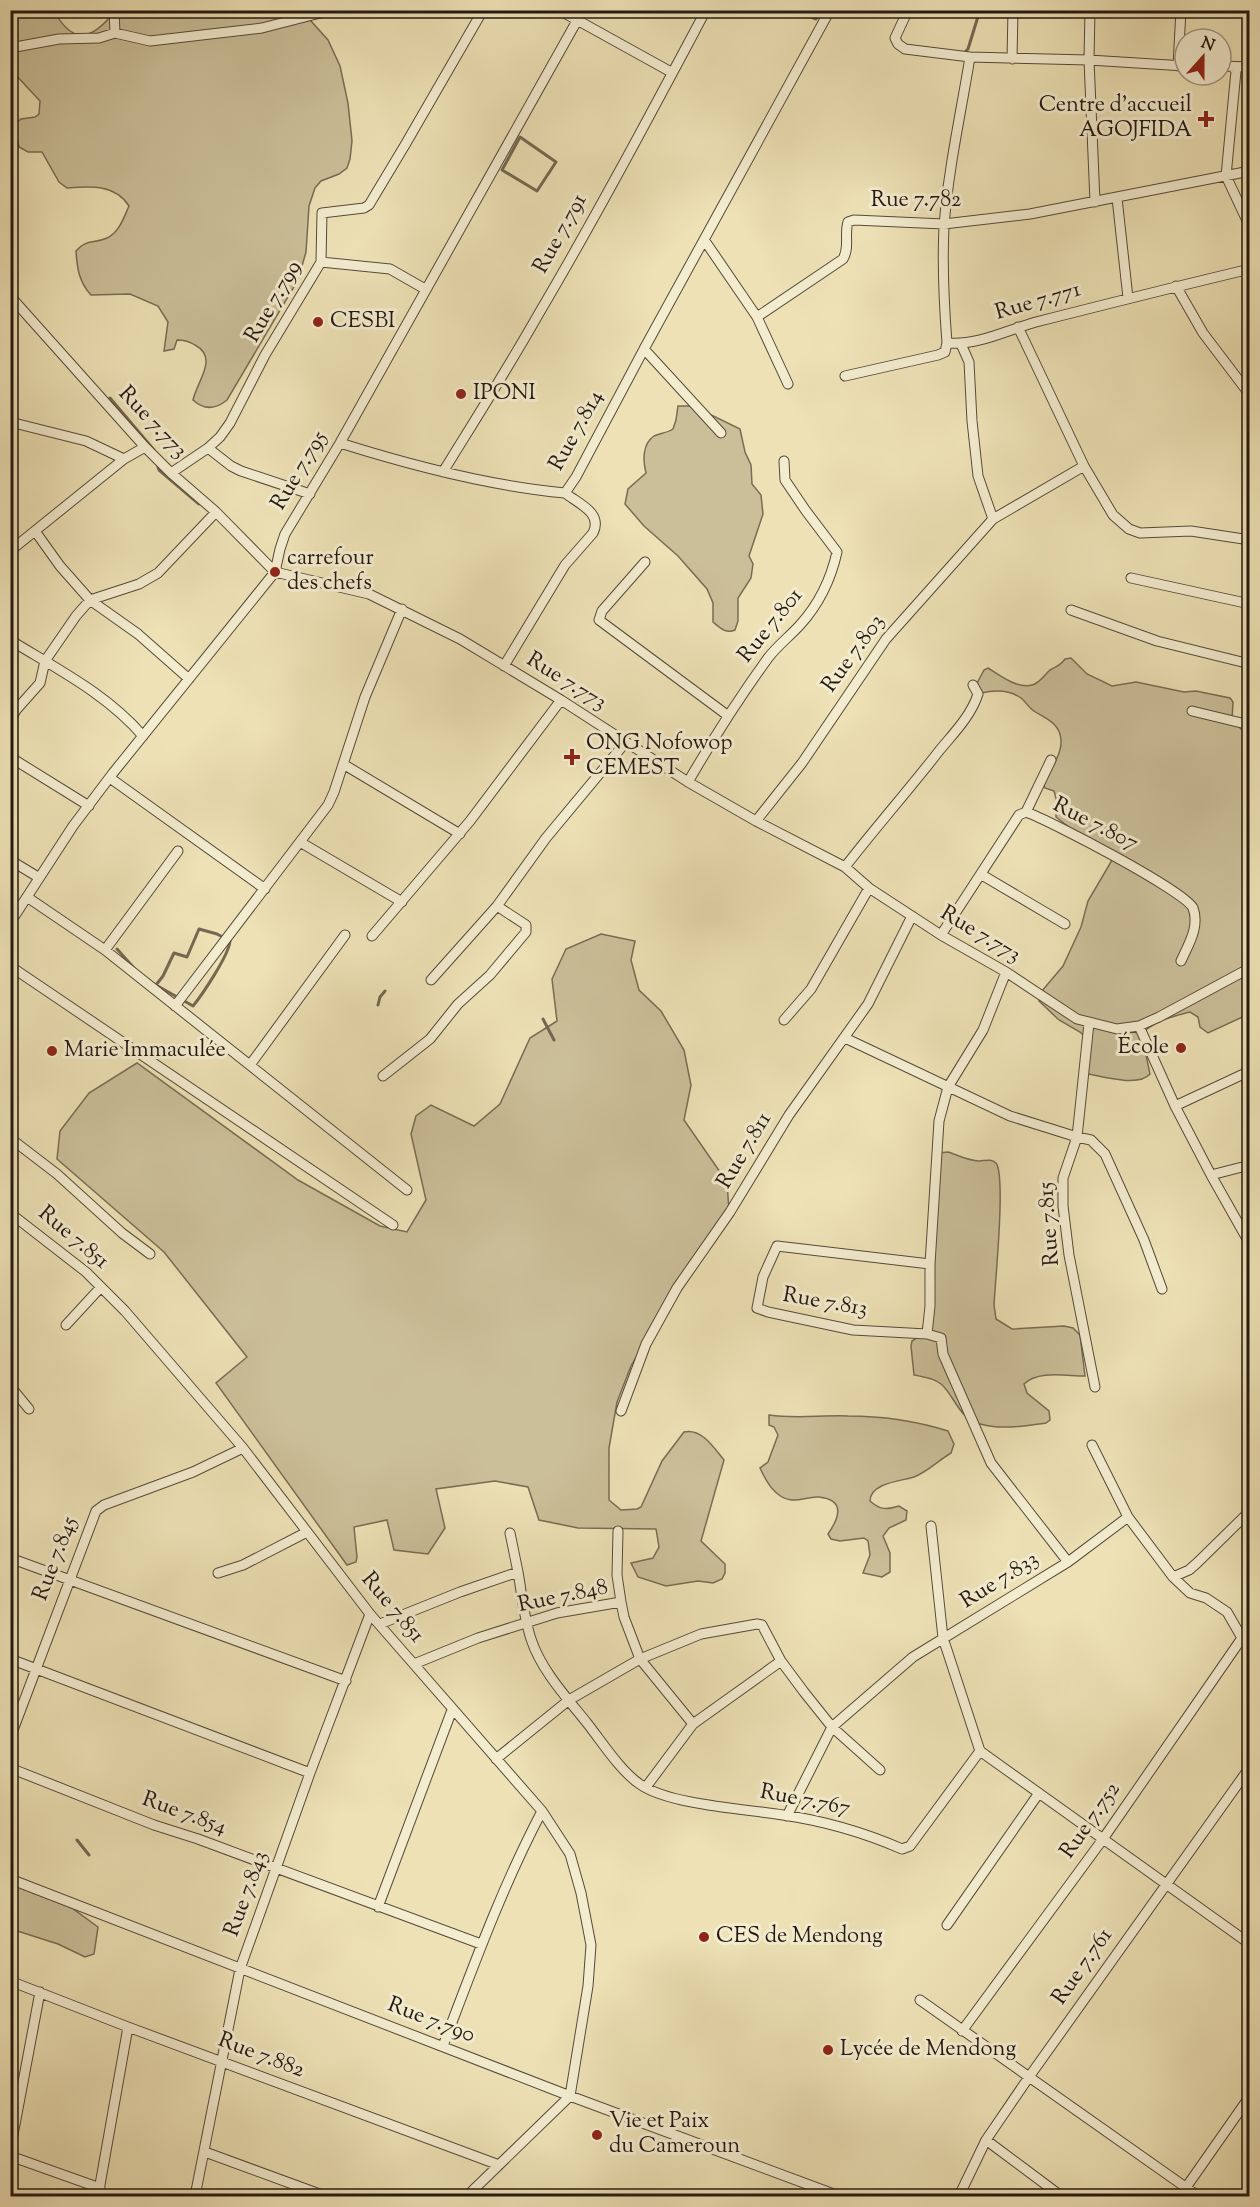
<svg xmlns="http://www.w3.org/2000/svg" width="1260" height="2207" font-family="'Sorts Mill Goudy',serif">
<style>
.green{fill:#cbbf99;stroke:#786c55;stroke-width:1.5}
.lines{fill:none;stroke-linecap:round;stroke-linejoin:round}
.stream{stroke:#746852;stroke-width:3}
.minor-casing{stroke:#564a3a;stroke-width:11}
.minor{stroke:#f3eccf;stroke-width:9}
.poi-dot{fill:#8f2418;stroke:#f3eccf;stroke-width:2}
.labels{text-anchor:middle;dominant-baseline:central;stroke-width:6;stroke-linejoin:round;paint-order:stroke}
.poi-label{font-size:22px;fill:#241811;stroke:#f3eccf;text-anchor:start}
.street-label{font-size:22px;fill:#241811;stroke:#f3eccf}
</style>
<rect width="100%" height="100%" fill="#ede1b5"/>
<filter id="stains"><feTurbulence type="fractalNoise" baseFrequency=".00333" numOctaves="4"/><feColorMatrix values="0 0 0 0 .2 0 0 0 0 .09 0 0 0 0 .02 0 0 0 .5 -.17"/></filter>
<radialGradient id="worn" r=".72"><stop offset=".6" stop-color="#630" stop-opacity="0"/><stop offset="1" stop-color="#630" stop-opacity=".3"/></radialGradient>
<!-- green -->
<path class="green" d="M11 10 54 11C74 47 93 39 115 11H302L328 40 340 66 348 103 352 141 350 159 347 168 339 174 321 181 315 188 309 206 306 252 298 280 227 400C215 410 204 410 193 400 197 381 219 358 195 345 189 341 185 340 177 340L174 349 164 351 168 322 158 306 130 294 91 295C79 282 77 268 76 251 86 239 94 244 107 238 119 233 124 217 129 206 115 184 90 186 67 188L59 182 42 152H28L19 147 14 125 21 119 35 117 39 114 40 101 13 72 15 47 11 43Z
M678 406H693L740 429 745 452 751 465 752 484 761 495 763 514 749 556 753 564 751 578 738 598V621L735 630C726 634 720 628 713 622V603L707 589 678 556 644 526 625 504 628 489 646 473C643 461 642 444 654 436 660 433 667 433 673 429L676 420Z
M1071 658 1087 674 1112 686 1136 682 1184 692 1196 691 1230 698 1233 702 1232 720 1248 736 1246 755 1249 760V1014L1208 1033 1200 1027 1198 1017 1190 1012C1171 1017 1150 1022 1139 1037L1146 1055 1150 1074C1139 1087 1104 1077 1088 1074L1086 1070 1091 1042 1080 1032 1059 1020 1039 1001 1041 992 1063 966 1081 927 1088 901 1115 855 1083 838 1056 817 1057 802 1054 791 1045 788 1043 783C1050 771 1062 754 1061 740 1060 723 1046 719 1034 711 1029 708 1026 702 1021 698 1010 690 994 690 981 693L975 687 984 670 988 668C999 675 1017 689 1032 685 1040 683 1044 675 1050 670 1057 666 1060 666 1065 659Z
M601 934 635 941 631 960 639 990 661 1011 684 1050 691 1085 684 1120 727 1182 729 1211 683 1275 631 1366 617 1402 609 1448V1500L621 1510 637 1509 641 1507 662 1461 684 1432C702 1428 714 1448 724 1460L701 1541 725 1564V1573L722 1579 713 1583 698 1581 666 1586 638 1577 631 1563 653 1558 659 1547 656 1529 578 1528 539 1520 528 1487 495 1481 436 1489 445 1528 428 1554 394 1550 387 1520 354 1527 357 1557 356 1562 347 1565 216 1383 247 1357 164 1252 57 1159 60 1131 89 1093 137 1063 298 1180 380 1226 407 1232 426 1200 411 1134 416 1116 431 1105 474 1126 500 1104 530 1038 557 1021 552 979 566 949Z
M948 1152C957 1155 969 1161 979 1161 985 1161 991 1158 996 1163 1006 1175 995 1284 994 1305L996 1319 1012 1329 1064 1326 1073 1328 1080 1335 1085 1376C1066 1376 1038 1370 1024 1384L1027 1393 1049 1411 1050 1420 1046 1423C1025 1426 1000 1430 980 1424 958 1418 955 1396 941 1384 934 1378 924 1377 914 1375L911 1346 912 1341 920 1336 930 1308 939 1153Z
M769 1415C795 1419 821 1415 848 1416 881 1416 916 1421 948 1431L954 1444 951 1453C939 1460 927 1472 914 1477 901 1481 870 1483 870 1501 880 1510 886 1510 899 1506L907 1511 906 1520 889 1528 883 1536 890 1553V1572L882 1577 863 1573 870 1555 868 1541 864 1538 840 1541 831 1539 828 1534C839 1518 846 1500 819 1497 810 1496 801 1501 791 1500 775 1498 766 1481 760 1468L768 1462 778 1435 774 1427 769 1425Z
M10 1873 54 1895 98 1927 94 1954 85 1957 58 1944 11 1929Z"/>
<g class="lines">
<!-- stream -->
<path class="stream" d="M801 13 816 19 820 10
M964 53 968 49 980 10
M520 137 556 162 537 191 502 170Z
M110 398 154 450
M158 467 159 470 199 504
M117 949 134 968
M155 985H156C168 992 181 999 193 1006 202 995 229 955 230 941L217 934 199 929 187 957 174 953 163 976 156 985
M378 1005 380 997 385 991
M543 1019 554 1040
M77 1840 89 1855"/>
<defs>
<path id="minor" d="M114 10 115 33
M559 10 671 72
M908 10 895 38 898 44 905 49 970 57 1089 60 1185 66
M1090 10 1089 60 1095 202
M10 48 59 39 99 38 115 33 150 41 262 28 332 10
M1012 59 1013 10
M1178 66 1181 10
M1221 66 1250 67
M1233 67 1236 71 1226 176 1250 227
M1117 198 1128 298
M705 241 757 317 843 259C850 247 844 234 848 222L854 220 944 224 1030 214 1250 171
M321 262 390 269 425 289
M1176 286 1203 333 1250 395
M10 296 145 447 171 473 216 512 275 572 369 594 460 639 561 700 688 782 756 821 845 867 869 888 941 935 1006 972 1077 1019 1117 1029 1139 1026 1159 1017 1250 968
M757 317 788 384
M1018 327 1084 466 1113 515 1129 529 1140 533 1191 531 1250 540
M947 343C944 304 942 266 944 227 948 170 961 113 970 57
M961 344 969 362 972 421 978 476 993 519 1084 466
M644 349 830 10
M845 376 938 355 945 352 947 343C977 346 1007 330 1036 322 1107 304 1178 286 1250 269
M10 422 86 441 124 459
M340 443C413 466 489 486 565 493L576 477 644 349 721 433
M443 472C475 420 508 368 538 315 597 215 651 113 706 10
M171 473 208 448
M310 494 241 471 231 466 208 448 220 437 230 423 265 355 321 262 322 213 364 208 369 205 405 145 483 10
M35 531 60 566 90 600 138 634 189 679
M10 551 124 459 145 447
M645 562 602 611 599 620 727 715
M1131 578 1250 604
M1071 610 1157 641 1250 664
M10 640C57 669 107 694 143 736
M504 666 565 565 593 533C603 513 579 504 565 493
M1192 711 1250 725
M10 721 16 710 40 683 45 661 76 616 90 600 139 584 158 573 216 512
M10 757 89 806
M343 764 460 834
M110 778 265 889
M688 782C713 739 739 698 768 658 777 646 790 636 800 625 819 604 831 579 837 552L806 511 785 480 784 461
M1026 812 1051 760
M756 821 802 763 886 639 993 519
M300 842 402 902
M10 860 38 877
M845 867C875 828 908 791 939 751 953 734 971 716 978 694L973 685
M982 875 1065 924
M27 897 105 950 407 1190
M10 923 73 826 113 773 275 572 280 549 285 534 340 443 583 10
M941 935 1019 815 1026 812C1049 820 1185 891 1193 908 1200 927 1188 945 1181 961
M372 936 470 821 561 700
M105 950 178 851
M10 966 393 1225
M431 980 497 906 546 838 625 743
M175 1006 328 805 334 792 365 697 402 609
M784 1020 811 989 869 888
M1089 1023 1077 1137 1063 1178V1206L1069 1255 1095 1387
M1139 1026 1175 1106 1211 1175 1250 1165
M845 1038 1010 1116 1077 1137 1091 1140 1105 1154 1144 1240 1162 1289
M250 1065 345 935
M383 1076 430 1039 458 1004 490 975 526 932V925L497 906
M1175 1106 1250 1071
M10 1138 57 1174 122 1233 150 1254
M1211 1175 1250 1244
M10 1213 86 1272 125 1311 243 1448 370 1614 542 1811 570 1854 581 1893 591 1945 588 1986 570 2096 467 2196
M930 1264V1306L927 1334 853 1330 768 1312 757 1308 763 1277 777 1246 930 1264 939 1121 948 1087 983 1030 1006 972
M66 1325 101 1287
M927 1334 941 1338 943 1354 991 1463 1068 1562
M10 1386 29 1409
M621 1411 646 1344 677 1288 730 1212 789 1115 868 1004 912 916
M1092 1445 1128 1517
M931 1526 943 1638 980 1751
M618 1531 617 1575 621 1602
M510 1533 518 1572
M10 1558 346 1681
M218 1573 243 1565 307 1532
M1173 1577 1190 1593 1206 1598 1227 1612 1242 1638 1250 1643
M380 1624 460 1592 518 1572C522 1595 524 1618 531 1639 541 1670 567 1698 587 1723 602 1742 621 1772 641 1785 671 1805 746 1809 783 1815 825 1821 863 1832 902 1849L910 1846 980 1751
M10 1659 310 1773
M414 1664 478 1638 557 1613 621 1602 624 1617 640 1659 693 1724
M10 1738 96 1511 104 1505 193 1472 243 1448
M980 1751 1250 1944
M496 1759 569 1700 640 1659 701 1634 757 1624 762 1625 781 1661 804 1692 832 1727 880 1770
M10 1768 154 1825 198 1839 481 1944
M646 1787 693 1724 781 1661
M787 1816 832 1727 913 1657 1068 1562 1128 1517 1173 1577 1189 1570 1197 1563 1250 1511
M10 1879 570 2096 839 2196
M378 1907 452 1710
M947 1925 1039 1793
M10 1981 128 2027 499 2165
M920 2000 1198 2196
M962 2031 1103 1839 1242 1638
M443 2046C473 1967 502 1887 542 1811
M986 2140 1061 2196
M10 2151 40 1992
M205 2152 325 2196
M10 2156 100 2188
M98 2196 128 2027
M195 2196 240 1969 310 1773 370 1614
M959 2196 986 2140 1029 2077 1250 1767
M1180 2196 1250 2096"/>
</defs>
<!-- minor casing -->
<use href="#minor" class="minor-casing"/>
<!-- minor -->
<use href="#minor" class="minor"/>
</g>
<!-- markers -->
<g class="poi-dot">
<path d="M1203 110h6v6h6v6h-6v6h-6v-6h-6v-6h6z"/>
<circle cx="318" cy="322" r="6"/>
<circle cx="461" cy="394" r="6"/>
<circle cx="275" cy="572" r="6"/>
<path d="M569 748h6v6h6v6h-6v6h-6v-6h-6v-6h6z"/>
<circle cx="1181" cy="1048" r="6"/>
<circle cx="52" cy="1051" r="6"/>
<circle cx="704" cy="1937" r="6"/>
<circle cx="828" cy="2050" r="6"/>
<circle cx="597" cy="2135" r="6"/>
</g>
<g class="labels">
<!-- poi labels -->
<g class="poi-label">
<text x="1192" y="106" text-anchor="end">Centre d'accueil<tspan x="1192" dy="25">AGOJFIDA</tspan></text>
<text x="330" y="322">CESBI</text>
<text x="473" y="394">IPONI</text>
<text x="287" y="559">carrefour<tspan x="287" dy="25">des chefs</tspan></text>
<text x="586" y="744">ONG Nofowop<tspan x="586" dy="25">CEMEST</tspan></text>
<text x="1169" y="1048" text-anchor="end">École</text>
<text x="64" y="1051">Marie Immaculée</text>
<text x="716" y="1937">CES de Mendong</text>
<text x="840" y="2050">Lycée de Mendong</text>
<text x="609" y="2122">Vie et Paix<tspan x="609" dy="25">du Cameroun</tspan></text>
</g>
<!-- street labels -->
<g class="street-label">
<text x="916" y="201">Rue 7.782</text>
<text transform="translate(561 234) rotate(-61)">Rue 7.791</text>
<text transform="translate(274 302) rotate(-60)">Rue 7.799</text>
<text transform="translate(1038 302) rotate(-16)">Rue 7.771</text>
<text transform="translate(152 423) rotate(47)">Rue 7.773</text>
<text transform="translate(577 431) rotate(-61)">Rue 7.814</text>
<text transform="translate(300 471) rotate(-59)">Rue 7.795</text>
<text transform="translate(771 626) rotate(-51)">Rue 7.801</text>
<text transform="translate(854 654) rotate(-54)">Rue 7.803</text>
<text transform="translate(566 682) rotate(32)">Rue 7.773</text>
<text transform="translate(1095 825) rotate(27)">Rue 7.807</text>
<text transform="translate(980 935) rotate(31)">Rue 7.773</text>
<text transform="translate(745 1151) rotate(-59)">Rue 7.811</text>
<text transform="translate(1050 1224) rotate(-94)">Rue 7.815</text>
<text transform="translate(73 1238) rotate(40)">Rue 7.851</text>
<text transform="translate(825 1303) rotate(10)">Rue 7.813</text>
<text transform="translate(56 1559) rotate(-69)">Rue 7.845</text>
<text transform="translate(1000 1581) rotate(-32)">Rue 7.833</text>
<text transform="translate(563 1597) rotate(-12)">Rue 7.848</text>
<text transform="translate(392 1608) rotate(50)">Rue 7.851</text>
<text transform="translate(805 1801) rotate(11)">Rue 7.767</text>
<text transform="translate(184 1814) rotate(20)">Rue 7.854</text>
<text transform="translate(1091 1821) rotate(-55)">Rue 7.752</text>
<text transform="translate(247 1894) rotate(-70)">Rue 7.843</text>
<text transform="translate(1083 1967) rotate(-55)">Rue 7.761</text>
<text transform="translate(431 2021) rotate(21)">Rue 7.790</text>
<text transform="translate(261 2056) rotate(21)">Rue 7.882</text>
</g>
</g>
<!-- margin -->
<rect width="1260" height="2207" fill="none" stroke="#ede1b5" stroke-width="36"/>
<rect x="12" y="12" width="1236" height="2183" fill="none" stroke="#241811" stroke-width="3"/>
<rect x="18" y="18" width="1224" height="2171" fill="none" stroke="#241811" stroke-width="1.5"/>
<!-- north arrow -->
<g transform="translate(1203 57) rotate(21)"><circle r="28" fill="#f3eccf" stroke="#a09783" stroke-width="1.5"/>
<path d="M0-4.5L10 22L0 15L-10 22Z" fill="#8f2418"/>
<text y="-9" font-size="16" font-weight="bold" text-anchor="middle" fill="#241811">N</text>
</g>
<rect width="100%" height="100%" filter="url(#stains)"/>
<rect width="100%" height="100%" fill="url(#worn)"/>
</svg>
